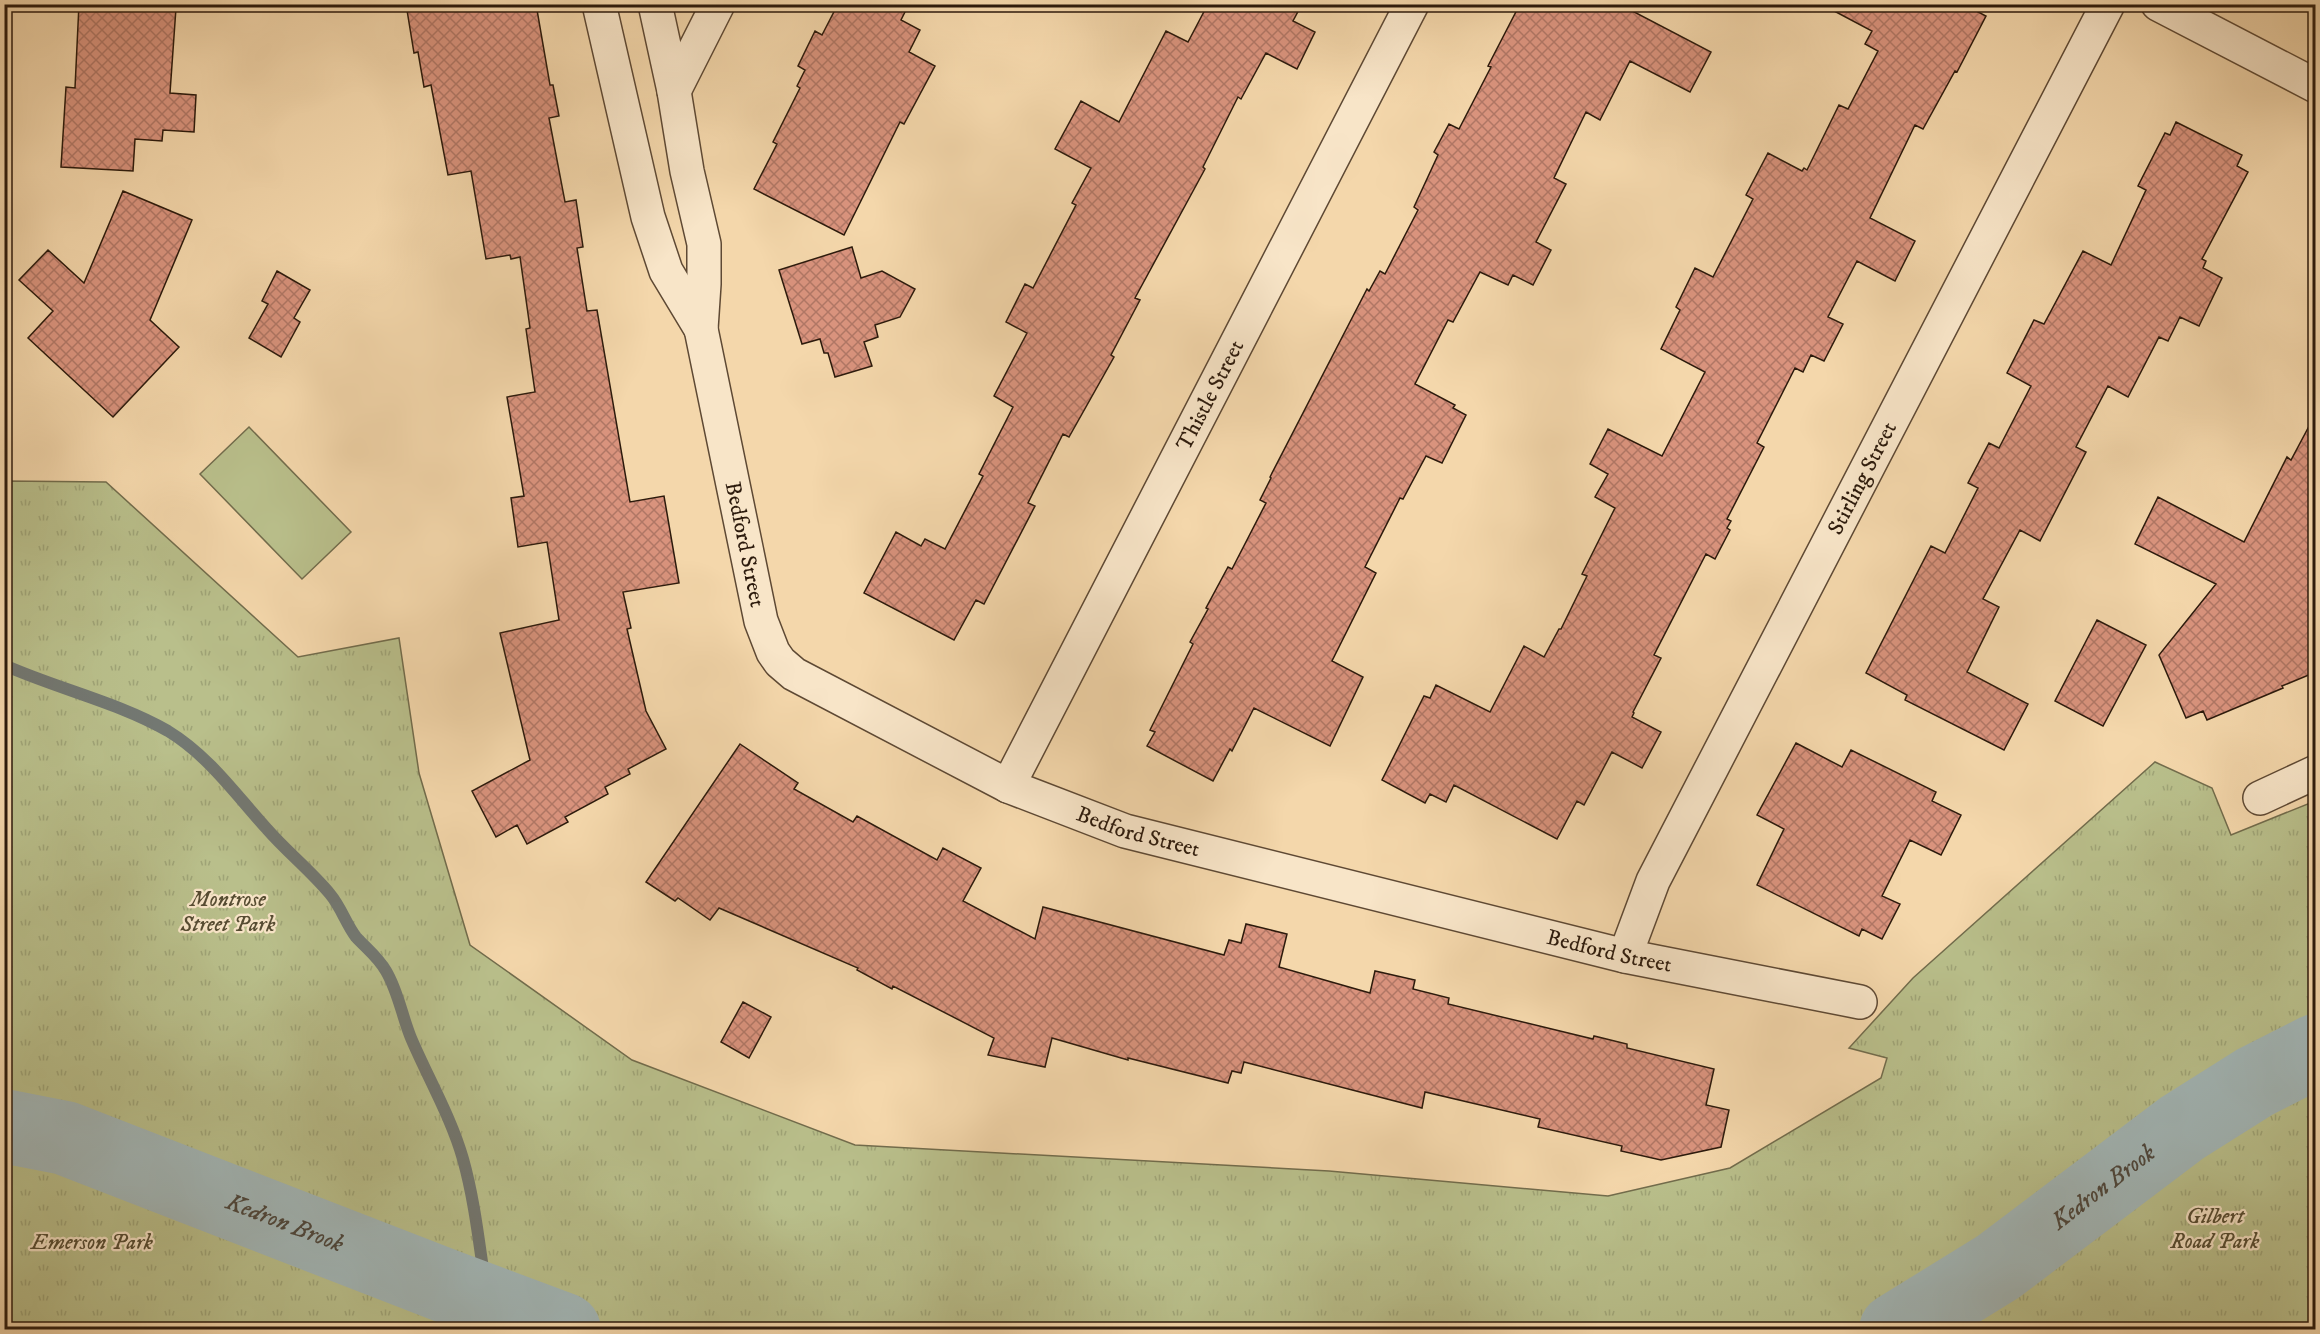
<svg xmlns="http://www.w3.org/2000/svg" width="2320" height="1334" font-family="'IM FELL DW Pica',serif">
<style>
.grass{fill:#b9bf8b;stroke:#726c4c;stroke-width:1.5}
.park{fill:url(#park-tufts);stroke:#726c4c;stroke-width:1.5}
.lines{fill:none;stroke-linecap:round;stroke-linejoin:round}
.stream{stroke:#737872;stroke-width:12}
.river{stroke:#a2b6b6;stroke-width:74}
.building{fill:url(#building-cross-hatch);stroke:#2c1a0c;stroke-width:1.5}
.minor-casing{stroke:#5e4934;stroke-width:36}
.minor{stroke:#f8e5c8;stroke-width:33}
.labels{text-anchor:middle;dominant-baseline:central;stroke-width:4.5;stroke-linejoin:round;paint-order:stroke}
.street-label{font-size:22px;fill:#2c1a0c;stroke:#f8e5c8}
.park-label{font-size:22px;font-style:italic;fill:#564c32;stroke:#f8e5c8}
.water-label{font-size:24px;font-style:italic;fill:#4f493f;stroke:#f8e5c8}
</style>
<defs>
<pattern id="park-tufts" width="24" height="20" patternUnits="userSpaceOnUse" patternTransform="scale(1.5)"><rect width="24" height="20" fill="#b9bf8b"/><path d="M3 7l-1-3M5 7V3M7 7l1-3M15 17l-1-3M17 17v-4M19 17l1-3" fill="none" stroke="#9fa477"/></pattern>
<pattern id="building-cross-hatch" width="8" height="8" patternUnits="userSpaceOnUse" patternTransform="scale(1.5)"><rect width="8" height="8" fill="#d9937d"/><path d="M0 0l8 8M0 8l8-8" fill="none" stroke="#b07765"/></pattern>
</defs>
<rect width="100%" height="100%" fill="#f4d7ab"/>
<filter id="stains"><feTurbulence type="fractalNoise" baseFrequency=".00333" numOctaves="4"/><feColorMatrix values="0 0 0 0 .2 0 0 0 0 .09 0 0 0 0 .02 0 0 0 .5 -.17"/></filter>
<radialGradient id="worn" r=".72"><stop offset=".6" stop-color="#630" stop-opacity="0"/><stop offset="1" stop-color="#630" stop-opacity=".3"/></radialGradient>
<!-- grass -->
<path class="grass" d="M249 427 351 532 302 579 200 474Z"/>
<!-- park -->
<path class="park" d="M5 481 106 482 298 657 399 638 419 773 470 945 632 1060 855 1145 1329 1171 1608 1196 1730 1168 1881 1078 1887 1058 1849 1048 1913 978 2155 762 2212 788 2231 835 2315 801V1329H5Z"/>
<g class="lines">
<!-- stream -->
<path class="stream" d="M4 665C58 689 117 702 168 731 209 756 236 795 267 829 287 852 311 871 330 894 341 907 346 924 356 937 366 948 378 957 386 971 398 991 402 1016 411 1038 428 1078 451 1117 463 1159 476 1205 480 1254 488 1302"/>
<!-- river -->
<g class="river">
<path id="s1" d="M4 1126 65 1138 449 1287 564 1330"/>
<path id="s2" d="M1896 1330 1998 1267 2182 1128 2255 1082 2316 1051"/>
</g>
</g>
<!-- building -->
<path class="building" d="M79 4 176 8 170 93 196 95 194 132 163 130 162 141 135 139 133 171 61 167 66 87 75 88Z
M406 4H536L550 85H553L559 116 549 118 565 202 576 200 583 247 577 248 587 311 597 310 630 502 664 496 679 583 623 592 631 628 627 629 646 711 666 749 628 769 630 774 605 787 608 794 565 817 568 822 527 844 517 825 496 837 472 791 530 760 500 633 559 620 547 542 518 547 511 498 524 496 507 397 535 392 526 329 530 328 520 257 511 259 510 255 486 259 471 171 448 175 431 85 424 87 418 52 414 53Z
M838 4H909L901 20 920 30 909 52 935 66 904 124 900 122 844 235 754 189 777 144 773 142 800 88 797 86 805 70 798 66 815 31 822 35Z
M1208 4H1302L1293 21 1315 32 1297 69 1266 53 1241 99 1238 97 1203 167 1205 169 1135 298 1140 300 1111 355 1114 357 1069 437 1063 434 1028 503 1035 506 984 604 976 600 954 640 864 593 896 532 921 546 925 539 945 549 983 476 979 474 1013 407 994 396 1027 333 1006 322 1025 284 1033 288 1076 205 1072 203 1091 168 1055 149 1081 101 1119 122 1166 31 1188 42Z
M1520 4H1619L1711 52 1690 92 1630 61 1600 120 1586 112 1554 178 1566 184 1536 242 1551 250 1533 285 1513 275 1508 285 1480 272 1453 322 1448 320 1415 384 1455 405 1453 408 1466 415 1442 463 1426 456 1403 499 1400 498 1365 567 1376 573 1332 661 1363 677 1330 746 1254 708 1232 751 1230 749 1213 781 1147 746 1155 732 1150 730 1193 644 1190 642 1208 609 1206 608 1228 567 1232 569 1266 503 1260 500 1271 478 1270 477 1367 289 1369 291 1380 271 1385 274 1418 210 1414 207 1438 155 1434 152 1449 124 1459 129 1491 67 1488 66Z
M1821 4H1963L1986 16 1957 72 1955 71 1923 129 1915 125 1870 218 1915 241 1895 281 1857 261 1828 317 1843 324 1824 361 1811 355 1803 372 1795 368 1757 443 1764 447 1727 519 1731 521 1727 528 1730 530 1715 559 1706 554 1654 655 1661 658 1633 712 1634 713 1632 717 1661 732 1642 768 1612 752 1584 805 1577 801 1557 839 1454 785 1446 802 1430 794 1425 803 1382 780 1424 696 1430 698 1436 685 1490 712 1524 646 1544 657 1559 629H1561L1587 576 1582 574 1615 508 1595 497 1608 474 1590 464 1608 429 1662 456 1705 372 1661 349 1680 310 1676 307 1695 268 1713 277 1753 199 1746 195 1768 153 1802 171 1804 168 1807 170 1839 105 1848 109 1878 51 1865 44 1872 31Z
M2176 122 2242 155 2237 166 2248 172 2202 259 2206 261 2203 268 2222 278 2199 326 2180 317 2168 341 2159 337 2128 397 2108 386 2076 447 2086 452 2040 541 2020 530 1983 599 1999 607 1967 672 2028 704 2004 750 1905 700 1907 695 1866 673 1931 546 1945 553 1978 488 1968 483 1989 443 1999 448 2031 386 2007 373 2034 320 2044 324 2083 251 2111 265 2146 190 2138 186 2165 133 2170 135Z
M123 191 192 220 150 320 179 347 113 417 28 338 53 311 19 280 48 250 84 283Z
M852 247 861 278 882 271 915 289 900 317 875 325 878 337 864 342 872 366 835 377 828 353H824L820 339 802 344 779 270Z
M277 271 310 290 294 318 300 322 281 357 249 338 268 304 262 301Z
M2316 413V672L2282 686 2283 688 2207 720 2203 711 2186 718 2159 655 2216 584 2135 544 2158 497 2244 542 2287 457 2291 460Z
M2097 620 2146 645 2103 726 2055 701Z
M1796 743 1842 767 1851 750 1936 792 1932 801 1961 815 1941 855 1910 840 1882 896 1900 904 1882 939 1862 929 1859 936 1757 885 1784 829 1757 815Z
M740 744 798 783 794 789 853 822 857 816 937 860 943 848 981 868 963 901 1035 939 1043 907 1224 955 1229 940 1241 943 1246 924 1287 934 1279 967 1370 993 1375 971 1415 980 1413 989 1449 998 1448 1004 1593 1039 1594 1036 1627 1044V1048L1714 1069 1706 1105 1729 1110 1721 1147 1661 1160 1621 1151 1622 1146 1538 1127 1540 1119 1425 1092 1422 1108 1244 1062 1241 1073 1232 1071 1228 1083 1128 1058V1060L1052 1038 1045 1067 988 1055 994 1038 893 986 892 989 857 970 858 968 719 908 710 920 678 898 675 901 646 882Z
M743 1002 771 1017 749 1058 721 1042Z"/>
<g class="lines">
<defs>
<g id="minor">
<path d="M599 4 648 217 666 271 701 329"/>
<path id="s3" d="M655 4 674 91 687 171 704 244V284L701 329 761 621 773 652 780 662 794 674 1008 786 1125 831 1625 956 1860 1002"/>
<path d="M2158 4 2316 86"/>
<path d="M674 91 718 4"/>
<path id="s4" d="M1008 786 1412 4"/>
<path d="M2260 798 2316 772"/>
<path id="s5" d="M1625 956 1653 881 2108 4"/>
</g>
</defs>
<!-- minor casing -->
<use href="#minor" class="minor-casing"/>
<!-- minor -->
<use href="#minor" class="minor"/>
</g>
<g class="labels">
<!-- street labels -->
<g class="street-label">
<text stroke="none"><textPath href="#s4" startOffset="440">Thistle Street</textPath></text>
<text stroke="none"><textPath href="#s5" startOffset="534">Stirling Street</textPath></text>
<text stroke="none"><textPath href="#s3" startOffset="550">Bedford Street</textPath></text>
<text stroke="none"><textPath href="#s3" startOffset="1072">Bedford Street</textPath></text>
<text stroke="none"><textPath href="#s3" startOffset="1558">Bedford Street</textPath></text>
</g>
<!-- park labels -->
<g class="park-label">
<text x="228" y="899">Montrose<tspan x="228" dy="25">Street Park</tspan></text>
<text x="2215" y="1216">Gilbert<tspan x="2215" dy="25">Road Park</tspan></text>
<text x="92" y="1242">Emerson Park</text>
</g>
<!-- water labels -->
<g class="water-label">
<text stroke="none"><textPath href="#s2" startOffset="252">Kedron Brook</textPath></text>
<text stroke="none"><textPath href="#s1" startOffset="298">Kedron Brook</textPath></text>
</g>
</g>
<!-- margin -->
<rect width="2320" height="1334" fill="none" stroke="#f4d7ab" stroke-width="24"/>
<rect x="6" y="6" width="2308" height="1322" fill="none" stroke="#2c1a0c" stroke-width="3"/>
<rect x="12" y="12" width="2296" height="1310" fill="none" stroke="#2c1a0c" stroke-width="1.5"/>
<rect width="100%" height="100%" filter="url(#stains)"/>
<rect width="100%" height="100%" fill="url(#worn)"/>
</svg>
